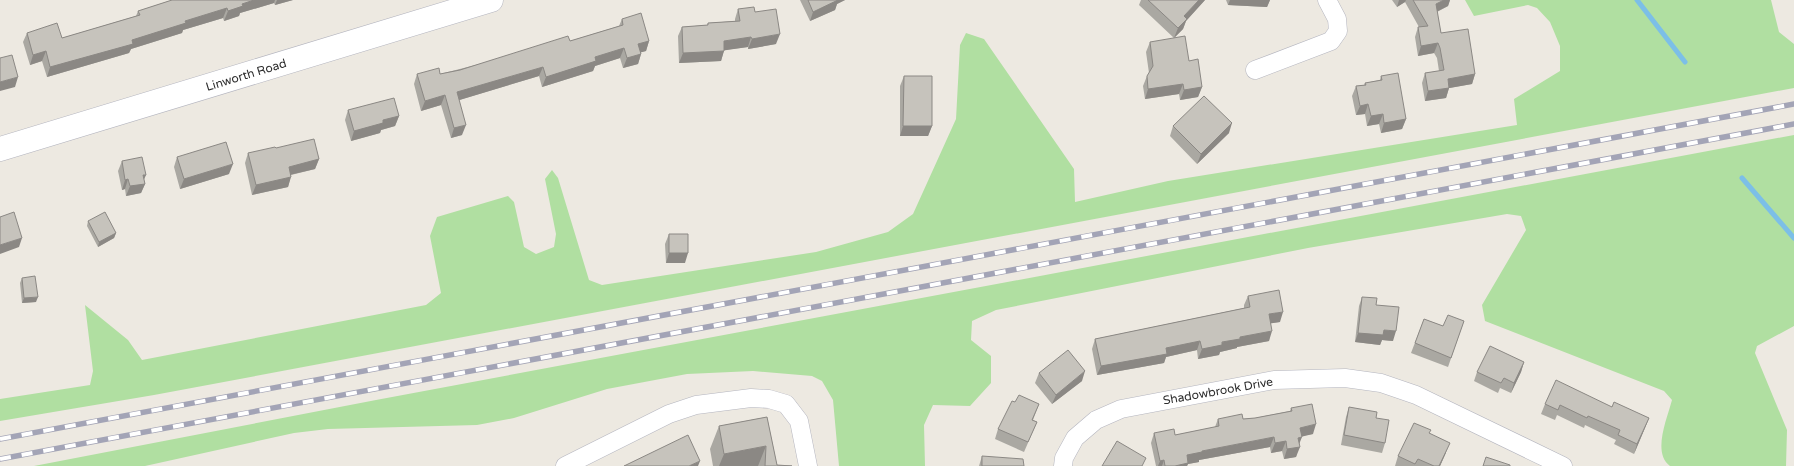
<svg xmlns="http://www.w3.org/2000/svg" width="1794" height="466" font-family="'Varela Round',sans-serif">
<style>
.green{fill:#b0dfa1}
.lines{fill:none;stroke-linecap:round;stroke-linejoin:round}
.stream{stroke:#7cbfe7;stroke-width:5}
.minor-casing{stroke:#b4b5bf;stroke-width:19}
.secondary-casing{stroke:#b4b5bf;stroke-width:25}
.minor{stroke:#fff;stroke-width:18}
.secondary{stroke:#fff;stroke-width:24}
.rail-casing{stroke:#a3a4b6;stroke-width:5.5}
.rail{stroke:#fff;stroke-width:4;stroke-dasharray:11;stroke-linecap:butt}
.wall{fill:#aaa8a2}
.shaded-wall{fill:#8b8884}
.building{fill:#c6c3bc;stroke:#8b8884}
.labels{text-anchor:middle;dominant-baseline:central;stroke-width:4.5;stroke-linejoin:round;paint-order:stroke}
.street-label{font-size:12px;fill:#2d2d2d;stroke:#fff}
</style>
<rect width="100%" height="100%" fill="#ede9e1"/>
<!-- green -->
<path class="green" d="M1465 0H1771L1779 32 1794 44V88L154 395 0 421V399L90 385 93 371 85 305 128 340 142 360 426 305 441 293 430 236 437 217 508 196 514 202 524 247 536 254 554 247 556 234 545 179 552 170 558 178 589 280 602 285 816 252 888 232 913 214 956 119 960 45 966 33 984 39 1074 169 1075 202 1168 181 1517 125 1514 99 1560 71V46L1550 22 1537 8 1528 5 1474 16Z
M1794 135V326L1757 346 1755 353 1787 430 1786 466H1670C1652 453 1667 419 1672 400L1664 391 1485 321 1482 305 1526 230 1521 216 1507 214 1308 248 996 310 972 321 971 340 991 356V383L970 406 933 405 924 425 925 466H839L833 400 822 381 812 376 753 371 687 374 607 389 514 418 477 425 328 429 294 433 145 466H34L376 400Z"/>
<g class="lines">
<!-- stream -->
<path class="stream" d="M1637 0 1685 62
M1742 178 1794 238"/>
<defs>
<path id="minor" d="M1255 70 1331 41 1338 31 1337 19 1327 0
M565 466 669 414 696 405 751 398 769 399 786 404 799 421 808 466
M1063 466 1064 458 1075 438 1096 420 1121 409 1274 380 1345 378 1381 383 1416 395 1563 466"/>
<path id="secondary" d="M0 149 491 0"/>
</defs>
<!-- minor casing -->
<use href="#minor" class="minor-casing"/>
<!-- secondary casing -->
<use href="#secondary" class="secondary-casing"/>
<!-- minor -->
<use href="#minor" class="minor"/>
<!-- secondary -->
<use href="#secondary" class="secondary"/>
<defs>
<path id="rail" d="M0 439 1794 104
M0 459 1794 124"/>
</defs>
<!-- rail casing -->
<use href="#rail" class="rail-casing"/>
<!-- rail -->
<use href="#rail" class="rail"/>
</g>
<!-- wall -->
<path class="wall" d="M172 0H293L275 5 274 3 240 13 239 16 224 21 223 18 183 30 182 33 131 49 129 53 47 77 42 61 30 65 23 42 27 33 62 38 136 16 138 11Z
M800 0H845L837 4 835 10 810 21Z
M1141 0H1205L1186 21 1183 29 1174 38 1139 5Z
M1226 0H1270L1267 7 1228 5Z
M1392 0H1450L1448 6 1437 12 1441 33 1475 74 1472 84 1449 88 1446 98 1425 101 1422 83 1425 73 1439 71 1437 58 1434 53 1418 56 1415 37 1418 27H1419L1405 2 1397 7Z
M738 9 755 12 776 44 748 49V47L724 50 721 61 679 63 678 36 682 27 707 25 708 23 735 21V19Z
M622 19 649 41 646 51 641 52V54L638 64 623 68 620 58 595 66 593 71 542 87 539 76 459 100 462 135 451 138 441 105 421 111 414 84 417 74H440L570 41 619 26Z
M1150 42 1189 61 1202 87 1198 97 1180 100 1179 94 1145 99 1143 86 1147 76 1149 73 1146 52Z
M904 76 932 126 928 136H900V86Z
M1381 76 1406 119 1402 129 1381 133 1379 124 1367 126 1365 114 1356 115 1352 96 1356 86 1364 85 1365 83 1380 80Z
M348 110 399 116 395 126 381 130 380 133 351 141 345 120Z
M1173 126 1229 133 1197 164 1170 136Z
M276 148 319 159 315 169 291 175 288 187 252 195 245 163 248 153Z
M177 157 229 174 180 189 174 167Z
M122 161 144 180 145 184 141 193 126 196 125 189 122 190 118 171Z
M88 221 116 233 114 238 98 247 87 226Z
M669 234 685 263H666L665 244Z
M22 278 36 302 22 303 20 283Z
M1248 296 1280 322 1271 323 1269 341 1237 347V348L1220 352 1219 355 1198 359 1197 350 1166 357 1164 363 1097 375 1092 349 1095 339 1244 308V305Z
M1362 297 1376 305 1393 341 1382 340 1380 345 1355 342 1359 306Z
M1424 319 1443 326 1464 321 1448 367 1411 353Z
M1524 362 1521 372 1511 393 1500 388 1498 393 1474 381 1477 372Z
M1039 373 1082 381 1052 404 1035 383Z
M1015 402 1039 404 1033 420 1037 422 1024 452 995 439 998 429Z
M1545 404 1612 407 1649 418 1634 454 1614 444 1616 440 1585 425 1584 428 1557 415 1555 420 1541 414Z
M1349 407 1376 418 1385 443 1382 453 1341 445 1346 417Z
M1291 408 1313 434 1301 436 1296 457 1284 459 1282 451 1271 453 1270 447 1199 460V462L1188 464 1187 466H1156L1151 443 1154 433 1175 435 1215 427 1218 419H1243L1255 418 1290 411Z
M767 417 777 465 792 466H713L710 449 719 426Z
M1430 433 1446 453 1440 466H1395L1398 456Z
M982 456 1024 466H979Z"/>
<!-- shaded-wall -->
<path class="shaded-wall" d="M254 0H275L274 3 240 13 239 16 224 21 228 11 242 4Z
M277 0H293L275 5Z
M835 0H845L837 4 835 10 810 21 813 12Z
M1199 0H1205L1186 21 1183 29 1174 38 1178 28 1184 16Z
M1230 0H1270L1267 7 1228 5Z
M1399 0H1406L1405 2 1397 7Z
M1444 0H1450L1448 6 1432 14 1436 4Z
M227 8 223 18 183 30 182 33 131 49 129 53 47 77 50 67 185 21Z
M780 34 776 44 748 49 752 39Z
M751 37 748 47 720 51 724 41Z
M649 41 646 51 635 54 638 44Z
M1438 43 1434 53 1418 56 1421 46Z
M624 48 620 58 595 66 593 71 542 87 546 77 595 57Z
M46 51 42 61 30 65 33 55Z
M724 51 721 61 679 63 683 53Z
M641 54 638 64 623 68 627 58Z
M543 67 539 76 453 102 457 92Z
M1475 74 1472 84 1444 89 1448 79Z
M18 77 15 87 0 91V82Z
M1183 84 1179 94 1145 99 1148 89Z
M1202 87 1198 97 1180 100 1184 90Z
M1449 88 1446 98 1425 101 1428 91Z
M445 95 441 105 421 111 425 101Z
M1368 104 1365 114 1356 115 1360 106Z
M1383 114 1379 124 1367 126 1371 116Z
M399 116 395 126 381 130 380 133 351 141 354 131 383 120Z
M1406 119 1402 129 1381 133 1384 123Z
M1232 123 1229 133 1197 164 1201 154Z
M466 125 462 135 451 138 454 128Z
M903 126H932L928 136H900Z
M319 159 315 169 285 176 289 167Z
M233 164 229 174 180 189 184 179Z
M143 175H146L142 184H145L141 193 126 196 130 186Z
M291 177 288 187 252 195 256 185Z
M128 179 125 189 122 190 125 180Z
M116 233 114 238 98 247 99 242Z
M22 238 19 247 0 254V245Z
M669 253H688L685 263H666Z
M38 297 36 302 22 303 24 298Z
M1283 312 1280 322 1266 324 1269 314Z
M1384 330 1396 331 1393 341 1382 340 1380 345 1355 342 1358 333Z
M1272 331 1269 341 1237 347V348L1220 352 1219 355 1198 359 1202 349 1240 337Z
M1200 341 1197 350 1166 357 1164 363 1097 375 1101 366 1166 348Z
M1524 362 1521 372 1511 393 1514 383Z
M1085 371 1082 381 1052 404 1056 395Z
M1649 418 1645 428 1634 454 1637 444Z
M1316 424 1313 434 1296 438 1300 428Z
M1274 437 1270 447 1199 460V462L1188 464 1187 466H1175L1187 455 1202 451Z
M1302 437 1298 447H1300L1296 457 1284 459 1287 449 1298 438Z
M1286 441 1282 451 1271 453 1275 443Z
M1450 443 1440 466H1439Z
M766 446 758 466H719L724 454Z
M1164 460 1162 466H1158L1160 461Z
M700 461 698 466H689Z"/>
<!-- building -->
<path class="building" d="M172 0H254L242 4 243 6 228 11 227 8 185 21 186 23 132 40 133 44 50 67 46 51 33 55 27 33 57 23 62 38 140 15 138 11Z
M808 0H838L813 12Z
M1148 0H1199L1184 16 1187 19 1178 28Z
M1413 0H1444L1436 4 1441 33 1468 29 1475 74 1448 79 1449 88 1428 91 1425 73 1444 70 1440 48 1438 43 1421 46 1418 27 1428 26Z
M754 7 755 12 776 9 780 34 752 39 751 37 724 41V51L683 53 682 27 708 25V23L740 21 738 9Z
M641 13 649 41 638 44 641 54 627 58 624 48 595 57 596 61 546 77 543 67 457 92 466 125 454 128 445 95 425 101 417 74 439 68 440 74 460 70 568 36 570 41 623 25 622 19Z
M1185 36 1189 61 1198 59 1202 87 1184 90 1183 84 1148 89 1147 76 1153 66 1150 42Z
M12 55 18 77 0 82V58Z
M1398 73 1406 119 1384 123 1383 114 1371 116 1368 104 1360 106 1356 86 1366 85 1365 83 1382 80 1381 76Z
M904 76H932V126H903Z
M1204 96 1232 123 1201 154 1173 126Z
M394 98 399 116 383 120V123L354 131 348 110Z
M314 139 319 159 289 167 291 177 256 185 248 153 275 147 276 148Z
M226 142 233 164 184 179 177 157Z
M142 157 146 175H143L145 184 130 186 128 179 125 180 122 161Z
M14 212 22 238 0 245V217Z
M105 212 116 233 99 242 88 221Z
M669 234H688V253H669Z
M35 276 38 297 24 298 22 278Z
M1279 290 1283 312 1269 314 1272 331 1240 337V339L1222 342V345L1202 349 1200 341 1166 348 1167 354 1101 366 1095 339 1250 307 1248 296Z
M1362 297 1377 298 1376 305 1399 307 1396 331 1384 330 1383 335 1358 333Z
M1448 315 1464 321 1451 358 1415 343 1424 319 1443 326Z
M1490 346 1524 362 1514 383 1504 378 1501 383 1477 372Z
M1068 350 1085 371 1056 395 1039 373Z
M1556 380 1612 407 1614 402 1649 418 1637 444 1618 435 1620 430 1588 416 1587 418 1560 405 1558 410 1545 404Z
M1019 395 1039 404 1032 420 1037 422 1028 442 998 429 1012 401 1015 402Z
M1312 404 1316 424 1300 428 1302 437 1298 438 1300 447 1287 449 1286 441 1275 443 1274 437 1202 451V452L1187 455 1188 463 1175 466H1165L1164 460 1160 461 1154 433 1174 429 1175 435 1219 426 1218 419 1242 414 1243 419 1255 418 1292 411 1291 408Z
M1349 407 1377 412 1376 418 1389 420 1385 443 1344 435Z
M767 417 777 465 792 466H765L766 446 724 454 719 426Z
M1414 423 1431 430 1429 433 1450 443 1439 466H1434L1418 459 1415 464 1398 456Z
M688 435 700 461 689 466H624Z
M1117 441 1146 458 1142 466H1102Z
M982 456 1023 459 1024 466H982Z
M1486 457 1510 465V466H1483Z"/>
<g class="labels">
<!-- street labels -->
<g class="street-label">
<text transform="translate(246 75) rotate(-17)">Linworth Road</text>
<text transform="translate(1218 391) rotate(-10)">Shadowbrook Drive</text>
</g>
</g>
</svg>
